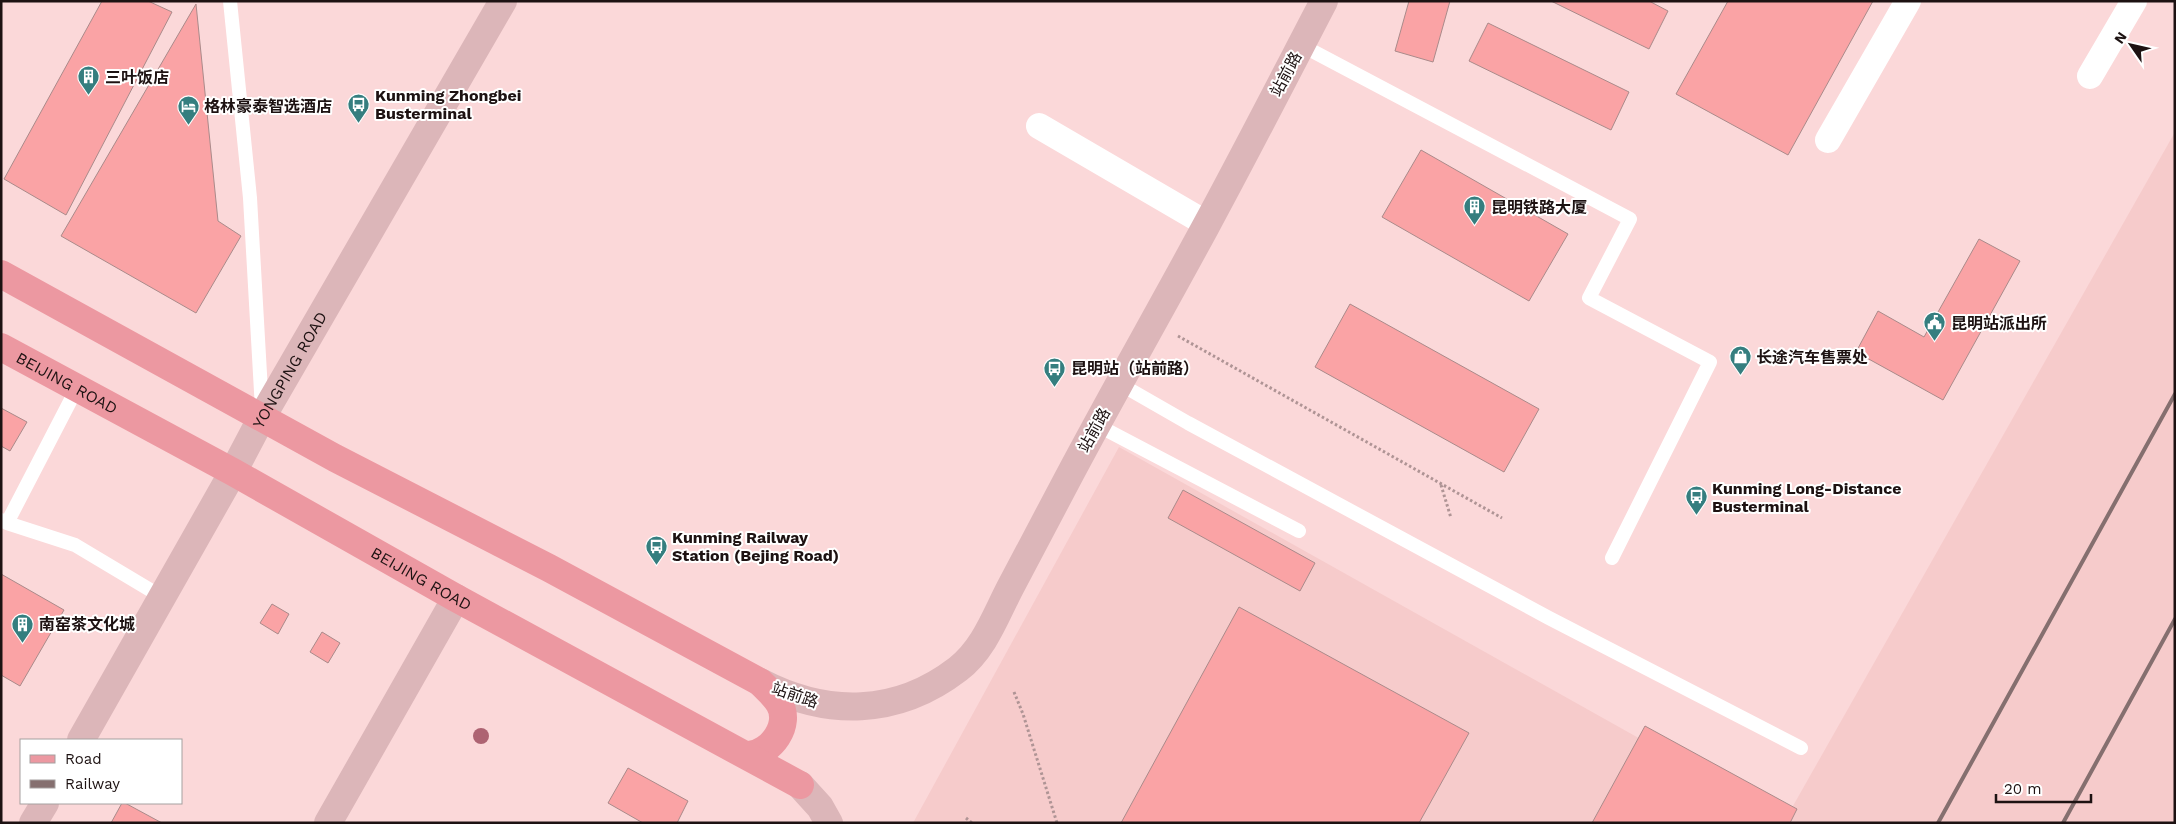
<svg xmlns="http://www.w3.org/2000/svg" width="2176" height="824" font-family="'Work Sans','Noto Sans SC',sans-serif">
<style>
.built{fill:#f6cbcb}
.building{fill:#faa3a5;stroke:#aa8a8a}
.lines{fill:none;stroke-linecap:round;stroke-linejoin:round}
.path{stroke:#af9495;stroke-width:3;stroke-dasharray:2.5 2.5;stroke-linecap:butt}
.lane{stroke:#fff;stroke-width:14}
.street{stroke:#fff;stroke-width:26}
.secondary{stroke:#dcb6b9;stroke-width:28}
.primary{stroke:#ec98a1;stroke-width:28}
.rail{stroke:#856f6f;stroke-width:4}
.tree{fill:#ad6372}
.labels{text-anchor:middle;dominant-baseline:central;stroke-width:4;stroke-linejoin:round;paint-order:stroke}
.street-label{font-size:16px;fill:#1d1212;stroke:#fff}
.poi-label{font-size:16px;font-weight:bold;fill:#1d1212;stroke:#fff;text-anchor:start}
</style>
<rect width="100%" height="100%" fill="#fbd8d9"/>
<!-- built -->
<path class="built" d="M2175 132V823H913L1119 447 1785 820Z"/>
<!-- building -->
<path class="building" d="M102 1H148L172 12 66 215 4 179Z
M1409 1H1450L1433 62 1395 51Z
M1551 1H1649L1668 11 1649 49Z
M1728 1H1873L1788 155 1676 94Z
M196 4 218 221 241 236 196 313 61 236Z
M1488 23 1629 92 1611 130 1469 61Z
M1421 150 1568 234 1529 301 1382 217Z
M1979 239 2020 261 1943 400 1856 352 1878 311 1924 337Z
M1350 304 1539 409 1504 472 1315 367Z
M1 408 27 422 10 451 1 446Z
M1183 490 1315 563 1300 591 1168 518Z
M1 574 64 610 20 686 1 675Z
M272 604 289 614 278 634 260 623Z
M1239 607 1469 733 1419 823H1121Z
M322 632 340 643 328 663 310 652Z
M1645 726 1797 809 1790 823H1592Z
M628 768 688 801 677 823H643L608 803Z
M122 803H125L162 823H111Z"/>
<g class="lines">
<!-- path -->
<path class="path" d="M1178 336 1502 518
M1441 485 1451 518
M1014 692 1023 714 1057 823
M966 818 972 823"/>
<!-- lane -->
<path class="lane" d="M230 1 250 198 262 409
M1301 45 1630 219 1589 298 1710 362 1612 558
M1120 384 1188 423 1549 618 1801 748
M1097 425 1299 531
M1 520 7 523 77 388
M7 523 75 545 162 597"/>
<!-- street -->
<path class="street" d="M2090 76 2134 1
M1039 126 1207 224
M1828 140 1908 1"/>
<!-- secondary -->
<g class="secondary">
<path d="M760 682C827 717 897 716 958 669 984 649 995 617 1010 588 1029 552 1048 516 1067 480 1112 395 1160 311 1206 226 1246 152 1285 76 1324 1"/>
<path id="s1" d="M81 740 233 472 262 417 503 1"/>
<path d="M800 785 820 807 829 823"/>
<path d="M33 823 45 803"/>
<path d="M328 823 456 598"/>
</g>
<!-- primary -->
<g class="primary">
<path d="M1 274 335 458 549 568 760 682C767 689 774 695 779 703 792 725 771 753 749 755"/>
<path id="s2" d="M1 347 233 472 456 598 800 785"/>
</g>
<!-- rail -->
<path class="rail" d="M1938 823 2175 394
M2063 823 2175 619"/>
</g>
<!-- trees -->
<circle class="tree" cx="481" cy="736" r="8"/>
<!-- icons -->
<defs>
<symbol id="building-pin" viewBox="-11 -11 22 30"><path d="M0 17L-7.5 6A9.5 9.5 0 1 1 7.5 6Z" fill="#357e7f" stroke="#fff"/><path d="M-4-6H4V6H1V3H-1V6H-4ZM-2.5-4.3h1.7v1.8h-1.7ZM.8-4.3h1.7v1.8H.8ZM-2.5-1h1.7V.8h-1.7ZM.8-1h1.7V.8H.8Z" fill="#fff"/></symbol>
<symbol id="bus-pin" viewBox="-11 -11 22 30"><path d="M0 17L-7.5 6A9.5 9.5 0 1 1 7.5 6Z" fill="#357e7f" stroke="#fff"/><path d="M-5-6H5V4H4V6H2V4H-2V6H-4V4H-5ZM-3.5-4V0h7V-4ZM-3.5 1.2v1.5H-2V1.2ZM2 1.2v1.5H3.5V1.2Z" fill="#fff"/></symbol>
<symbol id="hotel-pin" viewBox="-11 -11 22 30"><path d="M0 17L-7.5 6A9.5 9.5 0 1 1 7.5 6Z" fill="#357e7f" stroke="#fff"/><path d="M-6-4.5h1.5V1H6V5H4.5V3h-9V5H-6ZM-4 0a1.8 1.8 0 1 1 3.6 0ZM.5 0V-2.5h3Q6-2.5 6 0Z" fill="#fff"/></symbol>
<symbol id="civic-pin" viewBox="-11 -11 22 30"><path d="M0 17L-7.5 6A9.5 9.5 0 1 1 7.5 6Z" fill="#357e7f" stroke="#fff"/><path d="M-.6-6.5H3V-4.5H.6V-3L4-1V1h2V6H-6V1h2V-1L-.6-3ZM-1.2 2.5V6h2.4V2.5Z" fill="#fff"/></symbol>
<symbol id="shop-pin" viewBox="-11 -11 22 30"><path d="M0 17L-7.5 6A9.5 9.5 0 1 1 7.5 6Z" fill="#357e7f" stroke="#fff"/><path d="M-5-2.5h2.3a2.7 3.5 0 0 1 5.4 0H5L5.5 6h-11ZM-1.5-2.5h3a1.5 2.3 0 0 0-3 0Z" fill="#fff"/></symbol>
</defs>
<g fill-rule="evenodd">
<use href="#building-pin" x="76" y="64" width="25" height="34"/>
<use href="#bus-pin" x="346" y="92" width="25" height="34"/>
<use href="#hotel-pin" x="176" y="94" width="25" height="34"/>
<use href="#building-pin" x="1462" y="194" width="25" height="34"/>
<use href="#civic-pin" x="1922" y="310" width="25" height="34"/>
<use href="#shop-pin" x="1728" y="344" width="25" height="34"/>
<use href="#bus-pin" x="1042" y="356" width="25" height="34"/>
<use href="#bus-pin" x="1684" y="484" width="25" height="34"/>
<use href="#bus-pin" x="644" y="534" width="25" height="34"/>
<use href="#building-pin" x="10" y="612" width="25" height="34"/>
</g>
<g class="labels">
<!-- street labels -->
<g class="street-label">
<text transform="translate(1286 74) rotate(-62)">站前路</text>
<text stroke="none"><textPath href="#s1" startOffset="425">YONGPING ROAD</textPath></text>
<text stroke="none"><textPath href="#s2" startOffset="75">BEIJING ROAD</textPath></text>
<text transform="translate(1094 430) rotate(-61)">站前路</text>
<text stroke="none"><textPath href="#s2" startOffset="480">BEIJING ROAD</textPath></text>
<text transform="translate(795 695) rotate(19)">站前路</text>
</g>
<!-- poi labels -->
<g class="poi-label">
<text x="105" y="77">三叶饭店</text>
<text x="375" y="95">Kunming Zhongbei<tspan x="375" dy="18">Busterminal</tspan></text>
<text x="204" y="106">格林豪泰智选酒店</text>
<text x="1491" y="207">昆明铁路大厦</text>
<text x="1951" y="323">昆明站派出所</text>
<text x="1756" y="357">长途汽车售票处</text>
<text x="1071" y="368">昆明站（站前路）</text>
<text x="1712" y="488">Kunming Long-Distance<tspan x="1712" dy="18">Busterminal</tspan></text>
<text x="672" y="537">Kunming Railway<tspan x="672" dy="18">Station (Bejing Road)</tspan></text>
<text x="39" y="624">南窑茶文化城</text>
</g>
</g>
<!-- border -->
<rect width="2176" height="824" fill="none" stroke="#1d1212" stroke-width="5"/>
<!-- legend -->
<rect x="20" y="739" width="162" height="65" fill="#ffffff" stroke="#a5a0a0"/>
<rect x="30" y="755" width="25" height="8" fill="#ec98a1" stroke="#a5a0a0"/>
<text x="65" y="764" font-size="15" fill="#1d1212">Road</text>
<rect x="30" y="780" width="25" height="8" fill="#856f6f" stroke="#a5a0a0"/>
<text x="65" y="789" font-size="15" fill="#1d1212">Railway</text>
<!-- north arrow -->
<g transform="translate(2131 45) rotate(304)" stroke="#ffffff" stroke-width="4" paint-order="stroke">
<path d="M0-4L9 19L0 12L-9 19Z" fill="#1d1212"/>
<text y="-8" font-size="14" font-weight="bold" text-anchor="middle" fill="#1d1212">N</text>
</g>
<!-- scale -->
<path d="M1996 794v8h95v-8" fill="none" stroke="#1d1212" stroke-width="2.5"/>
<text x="2004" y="794" font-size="15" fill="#1d1212" stroke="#ffffff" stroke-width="4" paint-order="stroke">20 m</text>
</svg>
